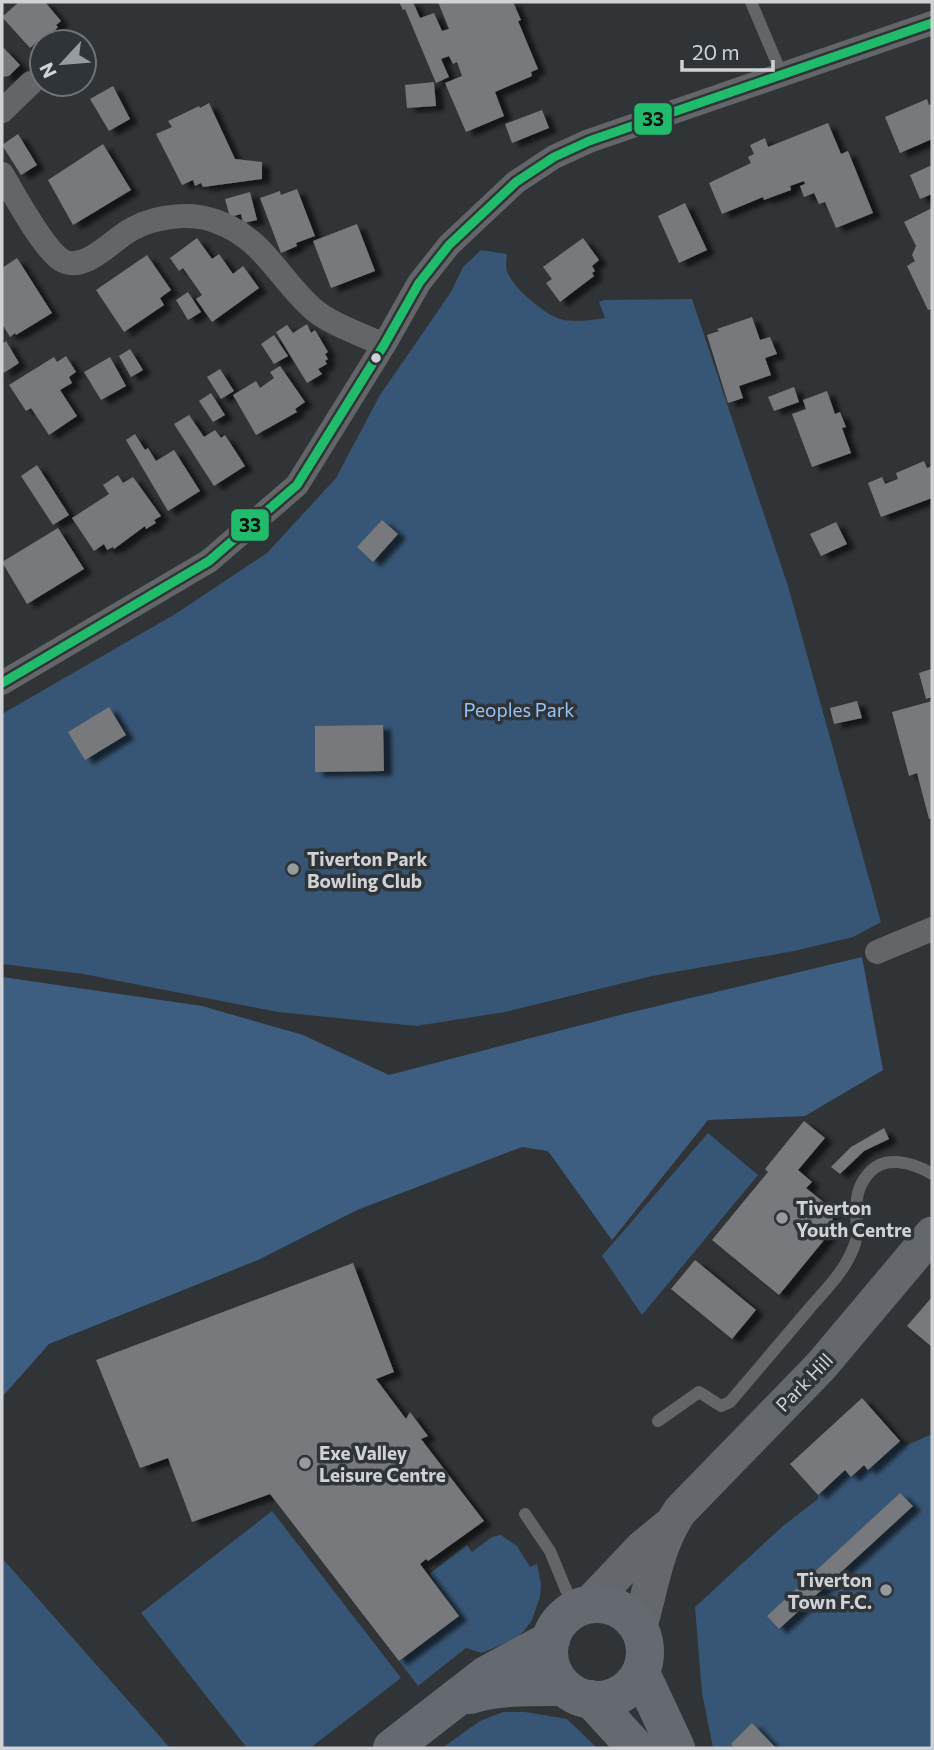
<svg xmlns="http://www.w3.org/2000/svg" width="934" height="1750" font-family="Commissioner,sans-serif">
<style>
.green{fill:#375574}
.forest{fill:#3d5e80}
.building{fill:#77797b;filter:url(#shadow)}
.lines{fill:none;stroke-linecap:round;stroke-linejoin:round}
.lane{stroke:#636567;stroke-width:12}
.street{stroke:#636567;stroke-width:24}
.secondary{stroke:#64686c;stroke-width:35}
.primary{stroke:#656a70;stroke-width:38}
.bus-1-casing{stroke:#2f3438;stroke-width:14}
.bus-1{stroke:#20bc6c;stroke-width:9}
.bus-dot{fill:#d0d2d5;stroke:#2f3438;stroke-width:2.5}
.poi-dot{fill:#989b9d;stroke:#2f3438;stroke-width:2.5}
.labels{text-anchor:middle;dominant-baseline:central;stroke-width:7;stroke-linejoin:round;paint-order:stroke}
.park-label{font-size:19px;fill:#97c4f6;stroke:#2f3438}
.poi-label{font-size:19px;font-weight:bold;fill:#d0d2d5;stroke:#2f3438;text-anchor:start}
.street-label{font-size:19px;fill:#d0d2d5;stroke:#2f3438}
.line-badge{stroke:#2f3438;stroke-width:2.5}
.pale-badge-label{font-size:19px;text-anchor:middle;font-weight:bold;fill:#111}
</style>
<defs>
<filter id="shadow"><feDropShadow dx="8" dy="4.5" stdDeviation="2" flood-color="#0009"/></filter>
</defs>
<rect width="100%" height="100%" fill="#313436"/>
<!-- green -->
<path class="green" d="M481 250 507 254C507 260 505 265 507 271 513 288 543 313 560 319 574 323 591 320 605 318L599 302 604 300 692 299 788 586 881 922 853 937 794 951 652 976 505 1012 416 1026 278 1012 83 974 2 964V714L177 613 267 553 336 478 380 395 451 292 463 267Z
M708 1133 758 1175 642 1315 602 1256Z
M932 1434V1748H713L702 1693 695 1607 783 1526 818 1499V1495L845 1470 851 1477 864 1465 869 1469 900 1441 905 1446Z
M272 1511 401 1678 310 1748H247L141 1613Z
M501 1535 517 1546 530 1567 537 1564 541 1584 540 1597 532 1620 524 1631 515 1639 482 1653 466 1648 418 1686 399 1661 459 1616 429 1574 467 1545 472 1552 492 1537Z
M2 1558 170 1748H2Z
M503 1712H525L567 1719 597 1748H442L480 1721Z"/>
<!-- forest -->
<path class="forest" d="M862 957 883 1070 805 1116 708 1120 612 1240 548 1151 522 1147 357 1210 258 1260 49 1344 2 1397V977L202 1006 303 1035 389 1075 624 1014Z"/>
<!-- building -->
<path class="building" d="M19 2H45L61 21 56 25 58 27 47 38 45 35 30 48 2 17Z
M399 2H413L420 18 434 13 442 31 449 29 438 2H513L521 20 518 21 538 69 531 72 532 76 495 92 504 116 466 132 445 83 462 76 457 62 453 64 449 56 441 59 449 77 436 83 405 9 403 10Z
M2 46 20 65 9 76 2 77Z
M434 82 436 106 407 108 405 85Z
M113 86 130 119 109 131 90 99Z
M927 99 929 105 932 104V139L900 153 885 117Z
M209 103 235 159 262 162V179L203 187 201 183 195 186 193 180 182 185 156 134 172 127 168 121 199 106 200 108Z
M542 110 549 128 512 143 505 124Z
M828 123 841 154 848 151 873 213 836 228 825 202 819 204 814 193 804 197 800 186 805 184 804 181 790 186 791 190 764 200 763 197 722 214 709 183 751 163 748 157 754 154 750 145 765 138 768 147Z
M18 134 37 165 21 175 2 145Z
M103 144 131 190 73 225 48 180Z
M932 165V194L920 199 910 175Z
M297 189 315 236 296 243 297 246 281 253 260 198 280 191 281 195Z
M250 192 257 220 243 223 241 214 230 217 225 199Z
M685 203 707 250 679 263 658 216Z
M932 208V309L928 310 907 266 915 261 912 255 916 246 904 222Z
M357 224 375 271 331 288 313 241Z
M197 238 212 259 219 254 233 274 243 266 259 288 212 322 196 299 202 295 183 268 179 271 170 258Z
M583 238 599 260 592 266 595 271 592 273 594 276 560 302 546 283 552 279 543 267Z
M147 255 171 290 160 298 164 305 124 332 96 290Z
M17 258 52 313 16 335 15 333 10 337 2 324V268Z
M188 292 201 312 188 320 176 300Z
M752 317 760 340 770 337 777 354 765 358 771 375 739 386 743 398 728 403 707 335 719 331 717 329Z
M307 324 311 333 315 330 328 352 325 354 328 359 325 361 327 364 318 369 322 374 307 383 276 332 287 325 293 333Z
M274 335 288 356 274 364 261 344Z
M6 341 19 363 2 374V344Z
M130 349 143 370 131 377 119 356Z
M66 356 76 372 69 377 72 383 60 390 77 416 49 435 31 408 26 411 9 385 54 357 57 362Z
M110 357 126 386 101 400 84 372Z
M280 366 305 402 295 409 297 412 256 435 233 395 256 381 260 388 274 378 270 372Z
M220 369 234 391 221 399 207 377Z
M794 387 799 402 774 411 768 397Z
M827 391 835 414 840 412 846 427 842 428 851 453 812 467 792 414 806 409 803 400Z
M211 393 225 415 213 422 199 401Z
M189 415 204 437 215 430 221 438 225 435 245 466 214 486 174 424Z
M135 434 145 450 148 448 156 461 174 450 200 491 168 511 126 440Z
M924 461 927 468 932 466V498L881 517 868 483 882 477 885 484 898 479 896 473Z
M37 465 69 515 53 525 21 476Z
M118 475 123 483 133 477 161 516 154 520 156 523 146 529 145 526 114 549 113 547 107 550 104 544 94 551 72 518 109 494 103 485Z
M382 520 398 534 373 562 357 547Z
M836 522 847 544 821 556 810 534Z
M58 528 84 569 27 604 2 562Z
M931 669 932 697 926 699 919 673Z
M857 701 862 718 834 724 830 708Z
M932 701V818L929 819 917 773 909 776 892 712Z
M109 707 126 735 85 760 68 732Z
M383 725 384 771 315 772V726Z
M804 1121 825 1138 798 1170 812 1182 806 1188 831 1208 834 1228 779 1295 712 1240 768 1172 765 1169Z
M884 1128 889 1139 864 1151 840 1174 831 1167 851 1147Z
M695 1260 756 1310 732 1339 671 1289Z
M353 1263 394 1372 376 1379 406 1419 410 1412 428 1436 421 1439 484 1521 428 1561 426 1559 420 1564 459 1616 399 1661 270 1494 192 1522 168 1458 140 1468 96 1360Z
M932 1297V1347L907 1326Z
M862 1398 900 1441 868 1470 864 1465 851 1477 845 1470 818 1495 790 1464Z
M900 1493 913 1506 779 1629 767 1616Z
M752 1723 776 1748H735L731 1744Z"/>
<g class="lines">
<!-- lane -->
<path class="lane" d="M751 2 782 75
M658 1421 699 1392 721 1406 730 1402C756 1371 783 1340 809 1309 821 1295 837 1279 846 1263 850 1256 855 1247 856 1239 859 1214 850 1194 869 1173 885 1154 914 1163 932 1174
M525 1514 550 1551 574 1609"/>
<!-- street -->
<path class="street" d="M2 111 31 83
M2 174C14 194 44 251 63 261 86 272 113 239 132 229 156 216 190 212 215 221 263 237 278 278 313 309 330 324 363 335 384 345
M2 683 209 561 297 485 384 345 419 283 449 245 516 182 554 157 589 141 932 23
M877 952 932 929"/>
<!-- secondary -->
<path class="secondary" d="M589 1604 642 1548 670 1525
M639 1629C651 1590 656 1545 680 1511L821 1366 932 1234"/>
<!-- primary -->
<path class="primary" d="M549 1652a48 48 0 1 1 96 0a48 48 0 1 1-96 0Z
M641 1673 676 1748
M470 1695C500 1686 532 1687 564 1687
M591 1699 636 1748
M392 1748 486 1675 551 1640"/>
<defs>
<path id="bus-1" d="M2 683 209 561 297 485 384 345 419 283 449 245 516 182 554 157 589 141 932 23"/>
</defs>
<!-- bus-1 casing -->
<use href="#bus-1" class="bus-1-casing"/>
<!-- bus-1 -->
<use href="#bus-1" class="bus-1"/>
</g>
<!-- markers -->
<circle class="bus-dot" cx="376" cy="358" r="6"/>
<g class="poi-dot">
<circle cx="293" cy="869" r="7"/>
<circle cx="782" cy="1218" r="7"/>
<circle cx="305" cy="1463" r="7"/>
<circle cx="886" cy="1590" r="7"/>
</g>
<g class="labels">
<!-- park labels -->
<g class="park-label">
<text x="519" y="709">Peoples Park</text>
</g>
<!-- poi labels -->
<g class="poi-label">
<text x="307" y="858">Tiverton Park<tspan x="307" dy="22">Bowling Club</tspan></text>
<text x="796" y="1207">Tiverton<tspan x="796" dy="22">Youth Centre</tspan></text>
<text x="319" y="1452">Exe Valley<tspan x="319" dy="22">Leisure Centre</tspan></text>
<text x="872" y="1579" text-anchor="end">Tiverton<tspan x="872" dy="22">Town F.C.</tspan></text>
</g>
<!-- street labels -->
<g class="street-label">
<text transform="translate(804 1382) rotate(-46)">Park Hill</text>
</g>
</g>
<g class="line-badge">
<rect x="633" y="102" width="40" height="34" rx="7" fill="#20bc6c"/>
<rect x="230" y="508" width="40" height="34" rx="7" fill="#20bc6c"/>
</g>
<g class="pale-badge-label">
<text x="653" y="126">33</text>
<text x="250" y="532">33</text>
</g>
<!-- border -->
<rect width="934" height="1750" fill="none" stroke="#d0d2d5" stroke-width="7"/>
<!-- north arrow -->
<g transform="translate(63 63) rotate(244)"><circle r="33" fill="#2f3438" stroke="#6f7377" stroke-width="2"/>
<path d="M0-5L12 26L0 18L-12 26Z" fill="#989b9d"/>
<text y="-10" font-size="19" font-weight="bold" text-anchor="middle" fill="#d0d2d5">N</text>
</g>
<!-- scale -->
<path d="M682 60v10h91v-10" fill="none" stroke="#d0d2d5" stroke-width="3.5"/>
<text x="692" y="60" font-size="21" fill="#d0d2d5" stroke="#2f3438" stroke-width="5" paint-order="stroke">20 m</text>
</svg>
